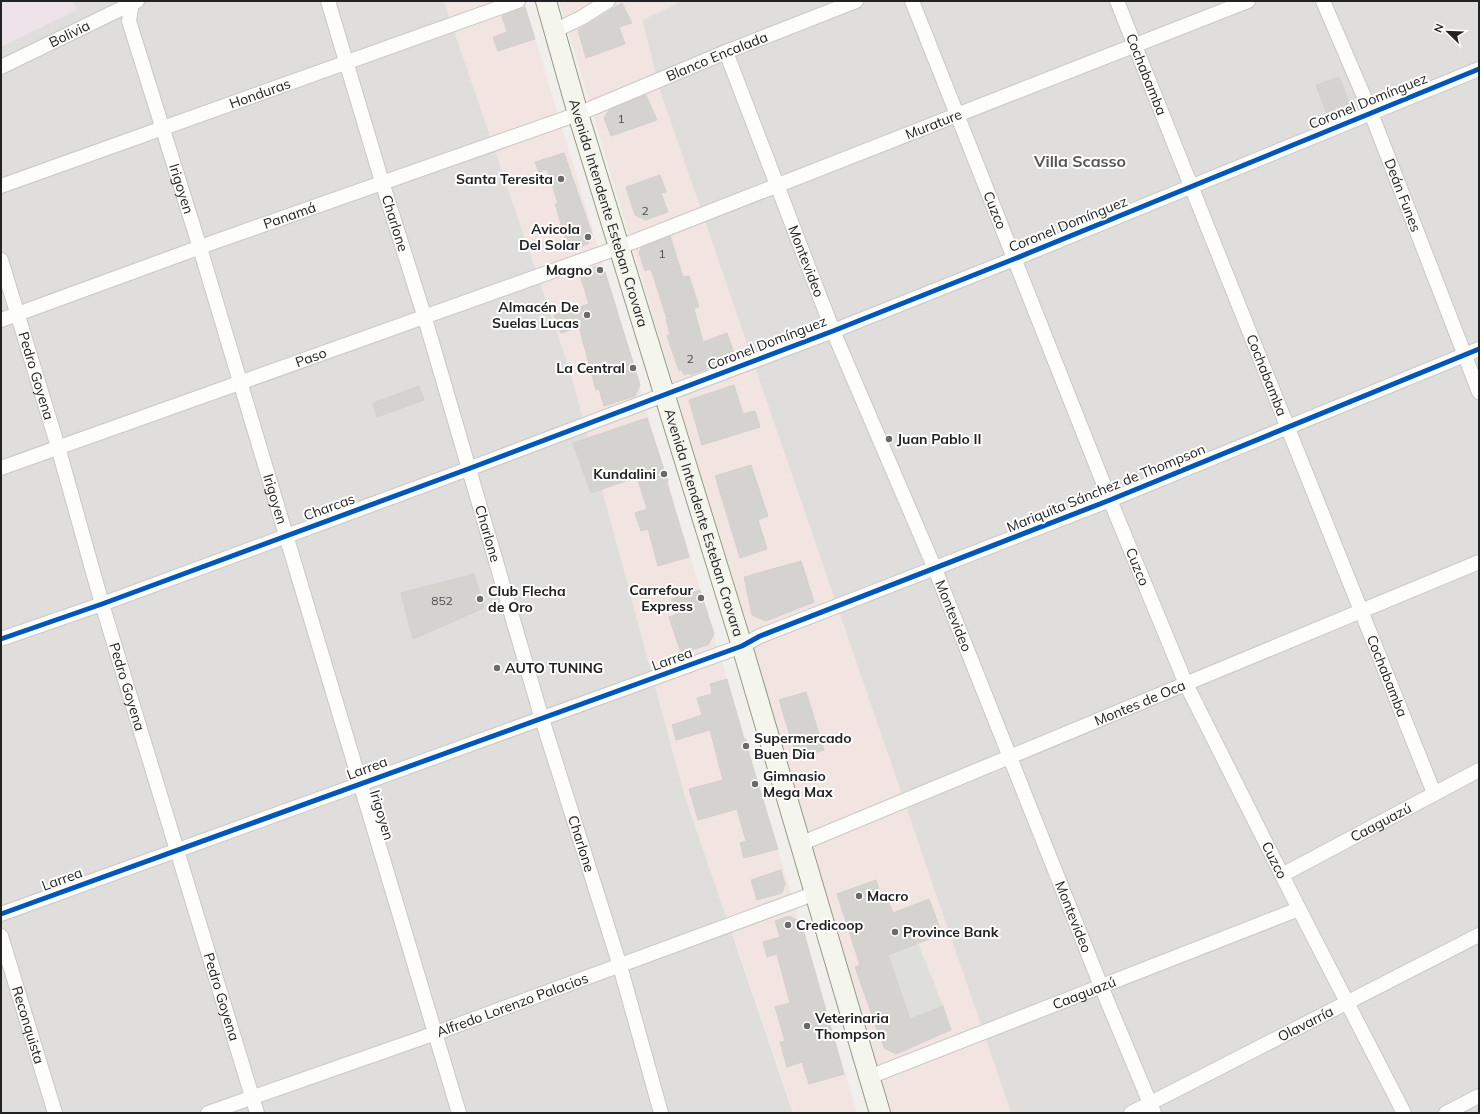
<svg xmlns="http://www.w3.org/2000/svg" width="1480" height="1114" font-family="Mulish,sans-serif">
<style>
.residential{fill:#dfdedc}
.commercial{fill:#f2e4e1}
.industrial{fill:#ede3e9}
.religious{fill:#dededc}
.building{fill:#d4d3d0;stroke:#d3d1cc}
.lines{fill:none;stroke-linecap:round;stroke-linejoin:round}
.minor-casing{stroke:#c9c8c7;stroke-width:16}
.secondary-casing{stroke:#979b81;stroke-width:22}
.minor{stroke:#fdfdfc;stroke-width:14}
.secondary{stroke:#f4f5ed;stroke-width:20}
.cycleway-casing{stroke:#fff;stroke-width:8}
.cycleway{stroke:#0057b8;stroke-width:5}
.poi-dot{fill:#6a6a68;stroke:#fff;stroke-width:1.5}
.labels{text-anchor:middle;dominant-baseline:central;stroke-width:4;stroke-linejoin:round;paint-order:stroke}
.number-label{font-size:12px;fill:#4e4e4e}
.street-label{font-size:14px;fill:#222;stroke:#fff}
.poi-label{font-size:14px;font-weight:bold;fill:#222;stroke:#fff;text-anchor:start}
.quarter-label{font-size:16px;font-weight:bold;fill:#555;stroke:#fff}
</style>
<rect width="100%" height="100%" fill="#f0efeb"/>
<!-- residential -->
<path class="residential" d="M1 1H444L570 370 684 793 793 1113H1Z
M682 1H1479V1113H1011L659 88 642 20Z"/>
<!-- commercial -->
<path class="commercial" d="M444 1H524L857 1113H794L684 793 570 370Z
M559 1H682L642 20 659 88 1011 1113H891Z"/>
<!-- industrial -->
<path class="industrial" d="M1 1H73L77 10 1 47Z"/>
<!-- religious -->
<path class="religious" d="M918 943 943 1006 910 1019 888 955Z"/>
<!-- building -->
<path class="building" d="M622 3 632 23 619 27 625 44 586 58 578 30Z
M525 7 535 39 498 51 493 37 507 32 502 16Z
M1339 77 1351 107 1328 116 1316 85Z
M646 95 657 120 611 136 604 118 609 110Z
M564 153 592 234 588 244 569 250 555 204 558 203 547 169 539 172 535 162Z
M660 175 666 192 661 193 668 212 645 220 635 215 626 187Z
M670 236 683 277 689 276 699 307 694 309 703 342 727 333 736 359 690 375 689 373 684 375 682 370 679 371 667 336 670 335 666 319H667L651 269 645 271 639 253 641 248Z
M598 266 605 272 640 385 635 396 604 406 599 389 596 390 579 327 561 333 554 315 589 304 579 272Z
M734 385 743 414 755 411 760 427 702 445 689 400Z
M419 386 424 400 377 417 373 403Z
M647 418 668 482 667 483 689 557 658 566 648 529 641 531 635 513 647 509 637 477 591 493 573 443Z
M751 465 768 516 758 520 767 549 740 558 715 476Z
M801 561 814 602 766 621 752 615 744 577Z
M474 574 484 608 413 639 401 593Z
M700 590 714 634 708 645 681 653 669 617 676 615 671 599Z
M727 679 744 739H746L749 754 778 849 744 858 740 843 746 841 737 809 698 820 689 789 723 780 710 730 676 740 672 725 702 715 697 698 712 694 710 684Z
M806 692 824 750 797 758 779 700Z
M781 870 785 884 782 893 757 900 751 880Z
M876 880 882 898 886 896 893 913 929 899 942 934 888 955 910 1019 943 1006 951 1030 896 1054 884 1048 880 1031 878 1032 855 967 860 965 837 894Z
M789 916 799 921 803 929 844 1074 809 1084 802 1062 787 1067 780 1042 785 1041 775 1007 790 1003 777 954 767 957 763 942 780 937 775 921Z"/>
<g class="lines">
<defs>
<g id="minor">
<path id="s1" d="M132 1 129 21 200 248 459 1113"/>
<path id="s2" d="M328 1 382 182 424 315 542 719 620 966 661 1113"/>
<path id="s3" d="M912 1 1110 500 1186 684 1299 909 1404 1113"/>
<path id="s4" d="M1117 1 1434 793"/>
<path id="s5" d="M1323 1 1371 113 1479 392"/>
<path d="M554 31 581 18 608 1"/>
<path id="s6" d="M726 52 833 331 935 569 1101 986 1154 1113"/>
<path id="s7" d="M1 67 137 1"/>
<path id="s8" d="M1 186 518 1"/>
<path id="s9" d="M1 260 58 447 102 604 257 1113"/>
<path id="s10" d="M1 320 217 241 578 114 726 52 856 1"/>
<path id="s11" d="M1 468 620 247 1248 1"/>
<path d="M1 639 102 604 468 469 833 331 1014 259 1479 69"/>
<path id="s12" d="M800 844 1479 562"/>
<path id="s13" d="M1282 875 1479 770"/>
<path d="M1 914 742 646 760 636 1110 500 1479 349"/>
<path id="s14" d="M1 936 55 1113"/>
<path id="s15" d="M869 1077 1299 909"/>
<path id="s16" d="M208 1113 436 1033 816 893"/>
<path id="s17" d="M1131 1113 1479 935"/>
<path d="M1446 1113 1479 1096"/>
</g>
<g id="secondary">
<path id="s18" d="M546 1 578 114 742 646 880 1113"/>
</g>
</defs>
<!-- minor casing -->
<use href="#minor" class="minor-casing"/>
<!-- secondary casing -->
<use href="#secondary" class="secondary-casing"/>
<!-- minor -->
<use href="#minor" class="minor"/>
<!-- secondary -->
<use href="#secondary" class="secondary"/>
<defs>
<path id="cycleway" d="M1 639 102 604 468 469 833 331 1014 259 1479 69
M1 914 742 646 760 636 1110 500 1479 349"/>
</defs>
<!-- cycleway casing -->
<use href="#cycleway" class="cycleway-casing"/>
<!-- cycleway -->
<use href="#cycleway" class="cycleway"/>
</g>
<!-- markers -->
<g class="poi-dot">
<circle cx="561" cy="179" r="4"/>
<circle cx="588" cy="237" r="4"/>
<circle cx="600" cy="270" r="4"/>
<circle cx="587" cy="315" r="4"/>
<circle cx="633" cy="368" r="4"/>
<circle cx="889" cy="439" r="4"/>
<circle cx="664" cy="474" r="4"/>
<circle cx="701" cy="598" r="4"/>
<circle cx="480" cy="599" r="4"/>
<circle cx="497" cy="668" r="4"/>
<circle cx="746" cy="746" r="4"/>
<circle cx="755" cy="784" r="4"/>
<circle cx="859" cy="896" r="4"/>
<circle cx="788" cy="925" r="4"/>
<circle cx="895" cy="932" r="4"/>
<circle cx="807" cy="1026" r="4"/>
</g>
<g class="labels">
<!-- number labels -->
<g class="number-label">
<text x="621" y="118">1</text>
<text x="645" y="210">2</text>
<text x="662" y="253">1</text>
<text x="690" y="358">2</text>
<text x="442" y="600">852</text>
</g>
<!-- street labels -->
<g class="street-label">
<text stroke="none"><textPath href="#s7" startOffset="76">Bolivia</textPath></text>
<text stroke="none"><textPath href="#s10" startOffset="763">Blanco Encalada</textPath></text>
<text stroke="none"><textPath href="#s4" startOffset="79">Cochabamba</textPath></text>
<text stroke="none"><textPath href="#s8" startOffset="275">Honduras</textPath></text>
<text transform="translate(1368 101) rotate(-22)">Coronel Domínguez</text>
<text stroke="none"><textPath href="#s11" startOffset="994">Murature</textPath></text>
<text stroke="none"><textPath href="#s1" startOffset="196">Irigoyen</textPath></text>
<text stroke="none"><textPath href="#s5" startOffset="210">Deán Funes</textPath></text>
<text stroke="none"><textPath href="#s3" startOffset="225">Cuzco</textPath></text>
<text stroke="none"><textPath href="#s18" startOffset="221">Avenida Intendente Esteban Crovara</textPath></text>
<text stroke="none"><textPath href="#s10" startOffset="307">Panamá</textPath></text>
<text stroke="none"><textPath href="#s2" startOffset="232">Charlone</textPath></text>
<text transform="translate(1068 224) rotate(-22)">Coronel Domínguez</text>
<text stroke="none"><textPath href="#s6" startOffset="224">Montevideo</textPath></text>
<text transform="translate(767 343) rotate(-21)">Coronel Domínguez</text>
<text stroke="none"><textPath href="#s11" startOffset="329">Paso</textPath></text>
<text stroke="none"><textPath href="#s4" startOffset="403">Cochabamba</textPath></text>
<text stroke="none"><textPath href="#s9" startOffset="121">Pedro Goyena</textPath></text>
<text transform="translate(1106 488) rotate(-22)">Mariquita Sánchez de Thompson</text>
<text stroke="none"><textPath href="#s1" startOffset="520">Irigoyen</textPath></text>
<text transform="translate(329 507) rotate(-20)">Charcas</text>
<text stroke="none"><textPath href="#s18" startOffset="545">Avenida Intendente Esteban Crovara</textPath></text>
<text stroke="none"><textPath href="#s2" startOffset="556">Charlone</textPath></text>
<text stroke="none"><textPath href="#s3" startOffset="609">Cuzco</textPath></text>
<text stroke="none"><textPath href="#s6" startOffset="608">Montevideo</textPath></text>
<text transform="translate(672 659) rotate(-20)">Larrea</text>
<text stroke="none"><textPath href="#s4" startOffset="727">Cochabamba</textPath></text>
<text stroke="none"><textPath href="#s9" startOffset="445">Pedro Goyena</textPath></text>
<text stroke="none"><textPath href="#s12" startOffset="368">Montes de Oca</textPath></text>
<text transform="translate(367 768) rotate(-20)">Larrea</text>
<text transform="translate(382 815) rotate(73)">Irigoyen</text>
<text stroke="none"><textPath href="#s13" startOffset="112">Caaguazú</textPath></text>
<text stroke="none"><textPath href="#s2" startOffset="880">Charlone</textPath></text>
<text stroke="none"><textPath href="#s3" startOffset="933">Cuzco</textPath></text>
<text transform="translate(62 879) rotate(-20)">Larrea</text>
<text stroke="none"><textPath href="#s6" startOffset="932">Montevideo</textPath></text>
<text stroke="none"><textPath href="#s15" startOffset="231">Caaguazú</textPath></text>
<text stroke="none"><textPath href="#s9" startOffset="769">Pedro Goyena</textPath></text>
<text stroke="none"><textPath href="#s16" startOffset="323">Alfredo Lorenzo Palacios</textPath></text>
<text stroke="none"><textPath href="#s17" startOffset="196">Olavarría</textPath></text>
<text stroke="none"><textPath href="#s14" startOffset="93">Reconquista</textPath></text>
</g>
<!-- poi labels -->
<g class="poi-label">
<text x="553" y="179" text-anchor="end">Santa Teresita</text>
<text x="580" y="229" text-anchor="end">Avicola<tspan x="580" dy="16">Del Solar</tspan></text>
<text x="592" y="270" text-anchor="end">Magno</text>
<text x="579" y="307" text-anchor="end">Almacén De<tspan x="579" dy="16">Suelas Lucas</tspan></text>
<text x="625" y="368" text-anchor="end">La Central</text>
<text x="897" y="439">Juan Pablo II</text>
<text x="656" y="474" text-anchor="end">Kundalini</text>
<text x="693" y="590" text-anchor="end">Carrefour<tspan x="693" dy="16">Express</tspan></text>
<text x="488" y="591">Club Flecha<tspan x="488" dy="16">de Oro</tspan></text>
<text x="505" y="668">AUTO TUNING</text>
<text x="754" y="738">Supermercado<tspan x="754" dy="16">Buen Dia</tspan></text>
<text x="763" y="776">Gimnasio<tspan x="763" dy="16">Mega Max</tspan></text>
<text x="867" y="896">Macro</text>
<text x="796" y="925">Credicoop</text>
<text x="903" y="932">Province Bank</text>
<text x="815" y="1018">Veterinaria<tspan x="815" dy="16">Thompson</tspan></text>
</g>
<!-- quarter labels -->
<g class="quarter-label">
<text x="1080" y="161">Villa Scasso</text>
</g>
</g>
<!-- border -->
<rect width="1480" height="1114" fill="none" stroke="#222222" stroke-width="4"/>
<!-- north arrow -->
<g transform="translate(1448 32) rotate(293)" stroke="#ffffff" stroke-width="3" paint-order="stroke">
<path d="M0-3L7 15L0 10L-7 15Z" fill="#222222"/>
<text y="-6" font-size="11" font-weight="bold" text-anchor="middle" fill="#222222">N</text>
</g>
</svg>
